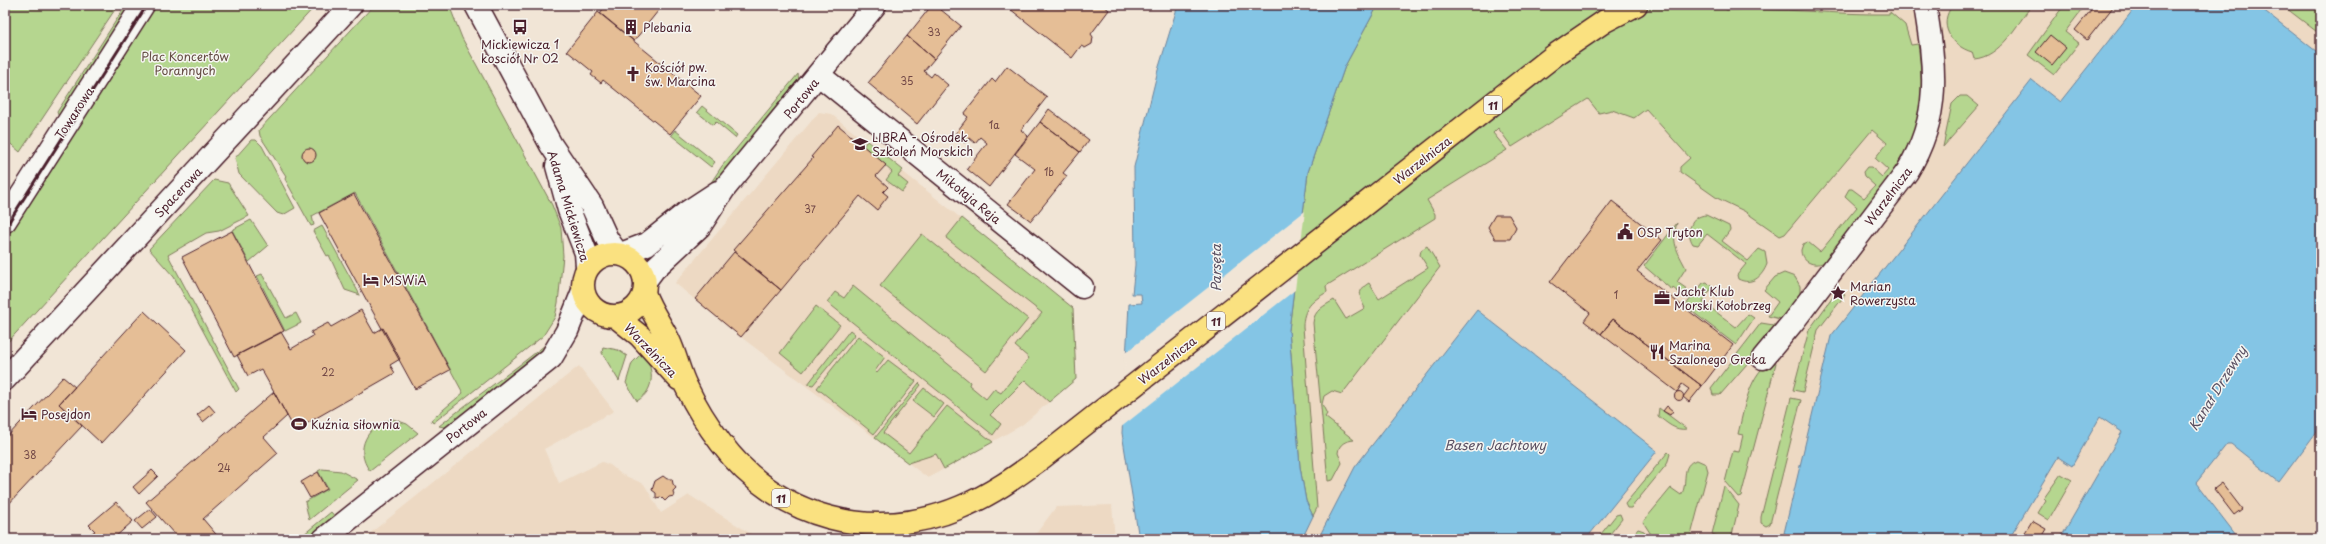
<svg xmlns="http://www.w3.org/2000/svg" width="2326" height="544" font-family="'Playpen Sans',sans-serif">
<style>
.built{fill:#edd9c3}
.green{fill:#b5d68f;stroke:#807a5d}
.water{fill:#84c5e5;stroke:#6d839b}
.pier{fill:#f1e5d6}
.building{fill:#e5be96;stroke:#4a1f2b}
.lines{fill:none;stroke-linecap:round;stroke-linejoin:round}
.street-casing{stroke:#4a1f2b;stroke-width:25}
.secondary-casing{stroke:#4a1f2b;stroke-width:25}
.primary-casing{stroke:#4a1f2b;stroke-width:25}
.street{stroke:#f6f6f2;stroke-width:22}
.secondary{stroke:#f6f6f2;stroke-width:22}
.primary{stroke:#fae180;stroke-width:22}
.rail{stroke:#4a1f2b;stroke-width:3}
.labels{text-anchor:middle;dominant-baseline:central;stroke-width:3;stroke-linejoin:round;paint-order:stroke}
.number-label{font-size:10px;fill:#714746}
.shield{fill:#f6f6f2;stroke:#7e6067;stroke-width:1}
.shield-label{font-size:11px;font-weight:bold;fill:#4a1f2b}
.poi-label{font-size:12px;fill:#4a1f2b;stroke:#f6f6f2;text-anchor:start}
.park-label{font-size:12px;fill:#654d44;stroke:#f6f6f2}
.street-label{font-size:12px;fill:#4a1f2b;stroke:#f6f6f2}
.water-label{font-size:13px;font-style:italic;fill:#5b5163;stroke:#f6f6f2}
</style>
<rect width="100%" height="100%" fill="#f1e5d6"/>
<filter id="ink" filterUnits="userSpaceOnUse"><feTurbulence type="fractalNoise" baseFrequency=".025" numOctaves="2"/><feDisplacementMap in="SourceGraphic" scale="8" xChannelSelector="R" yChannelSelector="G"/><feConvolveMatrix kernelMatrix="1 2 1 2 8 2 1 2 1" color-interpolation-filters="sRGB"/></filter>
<g filter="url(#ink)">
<!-- built -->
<path class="built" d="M1188 5H2321V539H1140L1160 535Z
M819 112 831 114 1073 308 1076 379 1022 425 928 478 725 325 675 283Z
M579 366 614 411 544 449 559 483 602 462 610 465 621 474 644 484 661 513 689 495 759 539H363Z
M1112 505 1115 539H1032L1056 507Z"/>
<!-- green -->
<path class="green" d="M5 5H118L20 152 5 139Z
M126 5H133L60 120 57 112Z
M153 5H316L5 345V238Z
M374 5H449L462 38 552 205 561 228 563 256 558 303 555 317 543 336 433 423 431 420 463 393 355 193 312 216 314 225 311 226 285 179 286 176 260 136 259 130Z
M1378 5H1726V10C1781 7 1835 15 1890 14V12L1905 25 1911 45 1918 44C1922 74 1924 102 1914 131 1903 161 1881 187 1863 214 1852 229 1841 250 1826 261 1821 265 1813 265 1808 262 1803 259 1801 255 1801 250L1803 244 1808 242 1820 252 1857 207 1845 196 1849 189H1852L1864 198 1875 186 1864 176 1863 172 1867 167H1871L1882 177 1888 170 1875 158 1887 143 1872 130 1785 234 1780 236 1744 211 1717 198 1680 172V167L1690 158 1646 109 1634 118 1612 110 1599 113 1588 99 1512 147 1498 128 1493 133 1507 150 1427 200 1435 214V218L1326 286 1327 292C1312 301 1303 308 1303 327L1317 508 1313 516 1306 501 1300 467 1289 330 1308 172 1345 66Z
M1953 5H2032C2017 24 2001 57 1974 59L1972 52C1951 46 1937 24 1953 5Z
M2064 5H2081L2084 7 2065 32 2079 43 2054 75 2028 55Z
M2282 5H2321V35Z
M798 74 799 82 729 167 710 184 722 166Z
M1960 96H1967L1979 106 1943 147 1952 104Z
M702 106 737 135 735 138 716 122 713 125 697 112Z
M675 130 715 162 711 167 671 135Z
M251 140H256L262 146 295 208 283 215 277 213 239 174 235 158Z
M867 141 903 170 898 176 908 184 902 192 886 180 892 172 863 146Z
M214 180 228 183 249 216 219 231 206 233 168 255 239 389 236 392 174 277 149 249Z
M1706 215 1729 226 1730 230 1722 241 1748 261 1759 249 1765 252 1767 264C1762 277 1752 286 1738 279L1737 275 1746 264 1707 234 1698 245 1693 244C1685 232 1691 216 1706 215Z
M962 218 1073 308 1076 379 1049 402 1025 380 990 415 1001 424 993 435 827 302 835 292 844 298 853 286 970 382 969 385 986 399 994 389 1001 393 1029 358 1015 346 1042 313 946 238Z
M251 220 268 246 249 262 232 230Z
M1677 223C1671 242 1677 251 1686 268L1677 282 1687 289 1682 295 1673 288 1672 290 1644 266Z
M322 226 360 295 345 290 329 255 327 256 313 231Z
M922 234 1028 319 986 371 880 286Z
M1427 246 1440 267 1342 394 1332 391 1324 396 1322 404 1327 414 1325 417 1354 440C1346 441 1339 443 1338 453L1342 463 1333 480 1328 481 1313 323C1314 310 1324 306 1334 300L1346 319 1365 308C1359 297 1357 290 1369 283L1379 299 1428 268 1420 255 1421 250Z
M1784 273 1795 277 1800 286V296L1784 320 1768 316 1778 302 1764 290 1775 277Z
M262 274 286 318 296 313 301 323 285 331 257 276Z
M1707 282 1712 287 1703 302 1736 327 1748 314 1754 318 1736 345 1685 306 1703 283Z
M1838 290 1845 295 1818 330 1803 392 1793 390 1809 330Z
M816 306 840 325 803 372 780 353Z
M1761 323 1780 326 1720 395H1713L1711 388Z
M850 330 855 334 813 385 808 384Z
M858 336 885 357 875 371 877 373 888 360 916 381 874 434 817 388Z
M549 342 544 350 449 428 439 426C475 397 513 371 549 342Z
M603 347 618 350 627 356 619 381 602 353Z
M643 352C654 368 656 390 637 401L626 383 632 363Z
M1774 360 1776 363 1741 496 1738 497 1725 482 1733 451 1739 452 1743 435 1738 434C1744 410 1749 371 1774 360Z
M919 383 921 385 883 433 909 453 947 406 993 442 944 469 936 454 908 463 875 438Z
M924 388 944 404 934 417 913 401Z
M1791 398 1801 400 1770 524 1766 526 1761 523V517Z
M1659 408 1687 429C1675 431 1667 423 1658 416Z
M393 419 407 424 418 433 370 471C353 449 368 424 393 419Z
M1668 452 1670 454 1667 464 1631 508H1627L1625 504Z
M1697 460 1706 464 1708 471 1690 539H1654L1643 522 1671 488 1681 495C1689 484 1679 464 1697 460Z
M322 469 341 471 358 480 309 520 305 502 328 489 318 471Z
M2061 474 2072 480 2049 520 2038 513 2046 500 2044 498Z
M1724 486 1739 505 1731 539H1717V536L1712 534Z
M331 512 336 518 310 539H298Z
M1620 514 1622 519 1606 539H1597L1616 515Z
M1638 529 1644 531 1649 539H1630Z"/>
<!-- water -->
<path class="water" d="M1178 5H1378L1345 66 1308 172 1289 330 1300 467 1306 501 1313 516 1302 539H1160L1159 536 1139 539 1122 433 1129 304 1142 303 1141 294H1132L1135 265 1134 167 1158 70Z
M2137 5H2257L2321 55V426L2279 482 2231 444H2227L2196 483 2239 539H2060L2122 432 2100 417 2072 466 2058 457 2009 539H1793L1784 533 1831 336 2032 80 2060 102Z
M1477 310 1657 451 1586 539H1318L1355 467Z"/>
<!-- pier -->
<path class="pier" d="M1305 211 1295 290 1120 428 1125 353Z"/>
<!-- building -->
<path class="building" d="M606 5H661L662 6 634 41 600 13Z
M932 5H935L961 26 934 59 907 36Z
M1005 5H1103L1109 10 1091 34 1093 37 1092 44 1085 48 1081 46 1072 58Z
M2095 5H2110L2113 7 2087 40 2075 30Z
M598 12 701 96 670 134 603 80 601 83 591 75 593 72 567 51Z
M2050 35 2066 48 2052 65 2036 52Z
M907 36 934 59 924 71 931 77 934 73 948 85 917 124 868 83Z
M1007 66 1047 97 1021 130 1028 136 989 187 967 169 987 143 980 137 975 143 969 138 965 143 955 134 968 117 964 114 992 79 995 82Z
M1049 109 1089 140 1080 152 1040 122Z
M1040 122 1080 152 1063 173 1067 176 1031 221 1008 204 1035 169 1015 154Z
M838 125 886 165 876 176 888 187 883 192 888 196 877 210 860 196 781 290 733 250 813 158 811 157Z
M302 155a7 7 0 1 1 14 0a7 7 0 1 1-14 0Z
M354 194 450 370 415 389 319 213Z
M1612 201 1662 240 1637 271 1733 345 1702 386 1613 319 1601 334 1584 321 1590 313 1550 282Z
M1495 215H1509L1516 227 1510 239H1495L1488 227Z
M232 231 284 331 234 357 182 257Z
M734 252 781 290 741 337 695 299Z
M361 310 374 333 383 328 400 359 390 365 395 373 295 430 261 369 248 376 237 355 281 332 291 349 313 336 311 332 328 323 331 327Z
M144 311 186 350 101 443 59 404Z
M1613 319 1702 386 1689 402 1683 397 1689 389 1686 387 1682 384 1677 392 1601 334Z
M63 377 75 387 59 404 82 426 5 508V439Z
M1674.5 396a4.5 4.5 0 1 1 9 0a4.5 4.5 0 1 1-9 0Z
M274 392 287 416 264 437 278 453 203 519 220 539H171L175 535 146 502Z
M209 405 215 412 203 422 197 415Z
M1667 406 1673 411 1670 415 1663 411Z
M152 470 158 476 139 494 133 487Z
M318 472 327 489 310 498 301 482Z
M663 476 667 479H672L673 484 676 488 673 491 674 496 669 497 665 501 661 497 656 498V493L652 490 655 481Z
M2222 483 2242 509 2234 515 2214 489Z
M116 502 133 521 113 539H93L89 535 95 531 89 525Z
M150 509 157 517 142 529 135 521Z
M2032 521 2046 529 2040 539H2021Z"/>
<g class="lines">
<defs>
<path id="street" d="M819 75 1082 287
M5 221 143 5
M1763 358 1793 322 1907 172C1942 115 1935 67 1925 5
M5 379 351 5
M324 539 551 358 567 331 583 291"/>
<path id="secondary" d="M476 5 551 145 592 206 607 239 617 253
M557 166 569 210 586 253 587 267
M621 254 647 244 686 213 718 192
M645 281 654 269 700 226 724 189 875 5"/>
<path id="primary" d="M583 285a31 31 0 1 1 62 0a31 31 0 1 1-62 0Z
M644 293C650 310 661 325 669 341 676 356 679 372 686 386 695 405 708 426 721 443 778 519 873 544 961 507 991 495 1017 476 1043 457L1555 55 1605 21 1636 5
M615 316 640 336 679 379"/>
</defs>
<!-- street casing -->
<use href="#street" class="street-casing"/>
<!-- secondary casing -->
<use href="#secondary" class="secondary-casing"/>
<!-- primary casing -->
<use href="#primary" class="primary-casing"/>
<!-- street -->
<use href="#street" class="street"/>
<!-- secondary -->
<use href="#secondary" class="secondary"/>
<!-- primary -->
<use href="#primary" class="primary"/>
<!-- rail -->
<path class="rail" d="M5 228 147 5"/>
</g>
</g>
<!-- icons -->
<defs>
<symbol id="bus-bare" viewBox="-9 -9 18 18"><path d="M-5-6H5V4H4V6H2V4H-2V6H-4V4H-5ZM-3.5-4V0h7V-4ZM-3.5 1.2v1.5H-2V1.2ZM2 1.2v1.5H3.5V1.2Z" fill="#4a1f2b" stroke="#f6f6f2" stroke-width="2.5" paint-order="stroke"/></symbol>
<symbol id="building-bare" viewBox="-9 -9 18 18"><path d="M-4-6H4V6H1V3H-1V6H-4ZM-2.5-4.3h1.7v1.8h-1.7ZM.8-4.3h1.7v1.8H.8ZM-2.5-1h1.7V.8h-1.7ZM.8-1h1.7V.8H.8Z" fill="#4a1f2b" stroke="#f6f6f2" stroke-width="2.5" paint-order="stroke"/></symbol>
<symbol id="church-bare" viewBox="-9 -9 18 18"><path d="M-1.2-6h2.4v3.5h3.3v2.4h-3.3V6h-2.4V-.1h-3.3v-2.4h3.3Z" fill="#4a1f2b" stroke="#f6f6f2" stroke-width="2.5" paint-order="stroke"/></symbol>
<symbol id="school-bare" viewBox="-9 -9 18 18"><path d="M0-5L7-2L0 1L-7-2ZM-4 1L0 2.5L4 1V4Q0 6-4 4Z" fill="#4a1f2b" stroke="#f6f6f2" stroke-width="2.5" paint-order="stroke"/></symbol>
<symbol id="civic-bare" viewBox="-9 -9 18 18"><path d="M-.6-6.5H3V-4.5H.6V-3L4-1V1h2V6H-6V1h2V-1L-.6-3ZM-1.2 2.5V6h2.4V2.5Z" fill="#4a1f2b" stroke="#f6f6f2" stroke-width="2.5" paint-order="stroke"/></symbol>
<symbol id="hotel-bare" viewBox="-9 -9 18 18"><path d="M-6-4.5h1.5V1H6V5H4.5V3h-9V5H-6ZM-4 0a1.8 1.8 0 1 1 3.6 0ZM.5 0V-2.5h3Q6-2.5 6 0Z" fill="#4a1f2b" stroke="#f6f6f2" stroke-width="2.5" paint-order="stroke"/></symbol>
<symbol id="sight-bare" viewBox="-9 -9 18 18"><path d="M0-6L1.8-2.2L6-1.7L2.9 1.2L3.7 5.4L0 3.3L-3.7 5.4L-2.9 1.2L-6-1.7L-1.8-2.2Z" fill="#4a1f2b" stroke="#f6f6f2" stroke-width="2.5" paint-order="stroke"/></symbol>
<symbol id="office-bare" viewBox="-9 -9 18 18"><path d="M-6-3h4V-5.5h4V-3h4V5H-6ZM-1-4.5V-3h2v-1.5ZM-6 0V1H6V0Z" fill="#4a1f2b" stroke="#f6f6f2" stroke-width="2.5" paint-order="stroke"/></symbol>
<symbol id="restaurant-bare" viewBox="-9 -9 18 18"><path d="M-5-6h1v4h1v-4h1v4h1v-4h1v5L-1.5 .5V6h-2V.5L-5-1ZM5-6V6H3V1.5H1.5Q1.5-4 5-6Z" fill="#4a1f2b" stroke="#f6f6f2" stroke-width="2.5" paint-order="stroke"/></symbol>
<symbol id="stadium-bare" viewBox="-9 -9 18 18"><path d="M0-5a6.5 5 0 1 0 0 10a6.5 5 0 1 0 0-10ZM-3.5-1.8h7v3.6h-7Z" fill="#4a1f2b" stroke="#f6f6f2" stroke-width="2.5" paint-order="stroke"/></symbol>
</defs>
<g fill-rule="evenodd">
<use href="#bus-bare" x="509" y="16" width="22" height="22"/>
<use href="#building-bare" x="620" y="16" width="22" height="22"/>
<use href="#church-bare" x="622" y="63" width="22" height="22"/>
<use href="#school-bare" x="849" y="133" width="22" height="22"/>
<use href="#civic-bare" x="1614" y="221" width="22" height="22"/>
<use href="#hotel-bare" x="360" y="269" width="22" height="22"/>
<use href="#sight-bare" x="1827" y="282" width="22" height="22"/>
<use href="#office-bare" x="1651" y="287" width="22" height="22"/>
<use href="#restaurant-bare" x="1646" y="341" width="22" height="22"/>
<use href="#hotel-bare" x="18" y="403" width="22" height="22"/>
<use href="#stadium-bare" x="288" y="413" width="22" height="22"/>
</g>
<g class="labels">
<!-- number labels -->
<g class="number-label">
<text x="934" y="31">33</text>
<text x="907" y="80">35</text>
<text x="994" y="124">1a</text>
<text x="1049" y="171">1b</text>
<text x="810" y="208">37</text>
<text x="1616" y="294">1</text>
<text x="328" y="371">22</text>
<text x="30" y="454">38</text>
<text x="224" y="467">24</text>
</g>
<!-- shield labels -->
<g class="shield">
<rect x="1484" y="96" width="18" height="18" rx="3"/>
<rect x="1207" y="312" width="18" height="18" rx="3"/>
<rect x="772" y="489" width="18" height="18" rx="3"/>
</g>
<g class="shield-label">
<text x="1493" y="105">11</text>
<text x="1216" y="321">11</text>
<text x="781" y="498">11</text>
</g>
<!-- poi labels -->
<g class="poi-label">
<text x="643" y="27">Plebania</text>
<text x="520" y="44" text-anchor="middle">Mickiewicza 1<tspan x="520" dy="14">kosciół Nr 02</tspan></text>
<text x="645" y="67">Kościół pw.<tspan x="645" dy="14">św. Marcina</tspan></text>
<text x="872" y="137">LIBRA - Ośrodek<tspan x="872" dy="14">Szkoleń Morskich</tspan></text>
<text x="1637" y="232">OSP Tryton</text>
<text x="383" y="280">MSWiA</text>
<text x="1850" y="286">Marian<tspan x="1850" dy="14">Rowerzysta</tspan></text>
<text x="1674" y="291">Jacht Klub<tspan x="1674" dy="14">Morski Kołobrzeg</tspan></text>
<text x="1669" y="345">Marina<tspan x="1669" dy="14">Szalonego Greka</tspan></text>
<text x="41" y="414">Posejdon</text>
<text x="311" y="424">Kuźnia siłownia</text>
</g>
<!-- park labels -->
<g class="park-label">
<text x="185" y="56">Plac Koncertów<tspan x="185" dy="14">Porannych</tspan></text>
</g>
<!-- street labels -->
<g class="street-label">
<text transform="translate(801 98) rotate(-51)">Portowa</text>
<text transform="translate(74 113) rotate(-57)">Towarowa</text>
<text transform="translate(1422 160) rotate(-38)">Warzelnicza</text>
<text transform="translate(178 192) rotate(-47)">Spacerowa</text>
<text transform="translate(969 196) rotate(39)">Mikołaja Reja</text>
<text transform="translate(1888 196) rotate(-53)">Warzelnicza</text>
<text transform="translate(569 206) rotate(73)">Adama Mickiewicza</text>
<text transform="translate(651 350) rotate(46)">Warzelnicza</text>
<text transform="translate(1167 360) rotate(-38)">Warzelnicza</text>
<text transform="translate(466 425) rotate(-38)">Portowa</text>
</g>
<!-- water labels -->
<g class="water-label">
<text transform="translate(1215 268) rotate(-90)">Parsęta</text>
<text transform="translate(2217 388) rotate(-58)">Kanał Drzewny</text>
<text x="1495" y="444">Basen Jachtowy</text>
</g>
</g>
<!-- margin -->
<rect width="2326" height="544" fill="none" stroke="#f6f6f2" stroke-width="20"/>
<rect x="10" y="10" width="2306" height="524" fill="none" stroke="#4a1f2b" stroke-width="1.5" filter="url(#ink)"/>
</svg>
